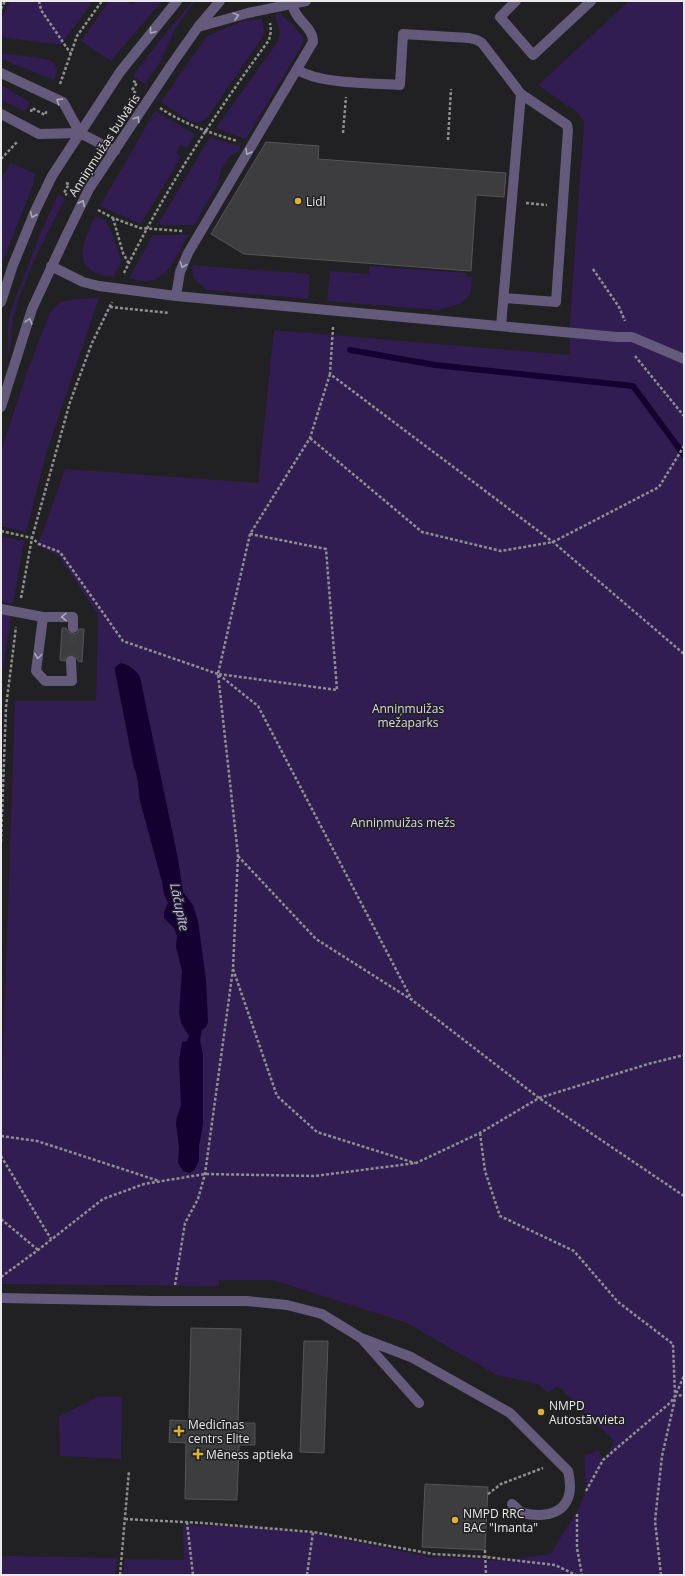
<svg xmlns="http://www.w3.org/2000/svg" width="685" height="1576" font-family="'Open Sans',sans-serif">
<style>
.green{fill:#311d52}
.water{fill:#140031}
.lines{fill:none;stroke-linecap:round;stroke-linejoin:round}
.stream{stroke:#140031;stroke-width:6}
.building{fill:#3d3d40;stroke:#555458}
.minor-tunnel{stroke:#3f3e41;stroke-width:10;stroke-dasharray:10 5;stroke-linecap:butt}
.path{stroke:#8f8f91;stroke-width:2.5;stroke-dasharray:3 2;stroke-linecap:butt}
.minor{stroke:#645a7c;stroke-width:10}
.oneway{stroke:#aea9ba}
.poi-dot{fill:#deb133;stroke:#212023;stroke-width:1.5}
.labels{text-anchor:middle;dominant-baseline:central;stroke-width:3;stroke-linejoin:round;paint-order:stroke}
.street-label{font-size:12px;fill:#eaeaec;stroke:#212023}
.poi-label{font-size:12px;fill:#eaeaec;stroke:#212023;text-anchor:start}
.park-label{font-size:12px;fill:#ded8ef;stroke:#212023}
.water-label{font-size:13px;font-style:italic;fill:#ccb9fb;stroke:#212023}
</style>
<rect width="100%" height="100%" fill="#212023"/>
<!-- green -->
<path class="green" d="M10 1H93L61 45 1 37V19Z
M109 1H127L132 5 135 1H162L111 61 81 41Z
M193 1H195L175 29 160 62 145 84 133 76 157 44Z
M629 1H684V1575H123L125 1559 184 1560 183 1525 247 1527 317 1534 430 1557 484 1559V1562H489V1560L496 1561 551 1554 563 1533 577 1512 586 1490 584 1456 599 1450 603 1460 606 1458 614 1441 558 1386 547 1393 539 1384 497 1375 407 1323 273 1280H219V1286L1 1284 2 1085 15 701H96L98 615 60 557 38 545 65 469 258 483 274 330 570 355V321L584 122 577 112 538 85Z
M279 13 291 23 303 37 302 45 246 139 216 128 279 40 280 32 275 14Z
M262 19 264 33 262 38 207 118C202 122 198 123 191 122L161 102 207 36 245 20Z
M1 53C11 55 43 57 51 61 58 65 58 74 54 80L1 59Z
M1 85 30 102 25 111 1 100Z
M155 111 195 134 187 148 180 145 176 153 181 157 141 224 100 206Z
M210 137 241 147 239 151 229 157 220 172 219 183 194 225H162L158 224Z
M10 162 35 174 33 185 1 266V181Z
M58 194 65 199C47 234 26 273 15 311 10 325 14 340 8 354V322L10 313 41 232Z
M95 216 105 220 111 231 121 259 120 265 114 276C109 276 103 276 98 274 70 263 87 235 95 216Z
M153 235H188C179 251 169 279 148 281 143 282 135 279 129 278Z
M192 265 310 274 308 299 206 290 193 277Z
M369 266 466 273V276L472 277 471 292 467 298 460 304 438 310 327 301 330 271 369 274Z
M99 298 47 451 26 532 1 526V451L26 375 50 312 60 302 76 299Z
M2 537 24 541 13 604 1 602V544Z
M1 614 11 616 1 682Z
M98 1396 122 1397 121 1459 60 1456 59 1417Z
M1 1556H12L118 1558 115 1575H1Z"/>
<!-- water -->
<path class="water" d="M121 663C128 664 137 671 140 677L178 859 183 892 193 905 198 921 206 980 208 1022 206 1027 202 1030 200 1040 203 1054V1124L199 1146V1161L195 1169 190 1173 183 1171 178 1163 179 1148 176 1123 177 1117 181 1105 179 1061 182 1042 187 1041 189 1036 181 1023 179 1013 182 971 176 947 177 936 174 928 164 918V912L168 903 164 894 162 882 140 801C138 789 139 778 134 768L115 671V667Z"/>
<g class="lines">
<!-- stream -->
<path class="stream" d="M350 350 435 365 633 386 684 455"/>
</g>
<!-- building -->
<path class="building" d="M266 142 319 146 318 159 506 173 504 197 476 195 471 271 244 254 211 234Z
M62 628H66L68 632 73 634 77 633 79 629H84L82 662 78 661 76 657 71 655 67 656 65 661 60 660Z
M191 1328 241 1329 238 1423H255V1445H239L237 1500 185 1499 186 1443 169 1442 170 1420 189 1421Z
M304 1341H328L324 1453 300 1452Z
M425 1484 488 1487 485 1550 422 1547Z"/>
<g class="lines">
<!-- minor-tunnel -->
<path class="minor-tunnel" d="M71 661 73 628"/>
<!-- path -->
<path class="path" d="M39 1 41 10 71 54
M1 9 5 1
M133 81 137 83 132 90 136 93
M60 84 77 36 102 1
M160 108C186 125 208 132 237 141
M31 112 32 108 45 115 47 110
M343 133 346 97
M448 140 451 89
M1 159 18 141
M66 183 69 184 64 193 67 195
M526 203 547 205
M98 210 113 218 140 228 183 231
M113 218 123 253 129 264
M593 269 619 307 625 321
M124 273C164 191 215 114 269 40L271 31 270 23
M110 307 169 313
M333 327 330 374 553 542 684 654
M635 356 684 416
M310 438 422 532 501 551 553 542 659 487 684 446
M1 531 32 538 39 544 60 552 123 641 218 674
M250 534 326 549 337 690 218 674 258 706 412 1000
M21 598 32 538 70 402 92 343 112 302
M1 842 6 707 16 627
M238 856 316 939 412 1000 539 1098 684 1196
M233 969 277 1096 317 1132 415 1163
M480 1133 485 1171 500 1216 574 1251 618 1302 673 1344 675 1396 684 1395
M1 1136 37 1141 159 1181
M1 1156 51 1239
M1 1219 38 1250
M1 1277 38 1250 103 1199 144 1184 205 1174 315 1176 416 1163 480 1133 539 1098 648 1064 684 1055
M175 1285 185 1223 198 1199 205 1174 233 969 238 855 218 674 250 534 310 438 330 374
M586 1491 603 1460 671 1402 675 1396 684 1376
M488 1494 501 1484 543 1468
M577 1514V1548L582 1575
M125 1519 203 1523 313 1532 433 1554 486 1557 555 1565 576 1575
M187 1522 193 1575
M485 1550 486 1575
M120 1575 129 1471
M307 1575 313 1532
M661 1575 655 1521 662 1456 675 1399"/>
<!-- minor -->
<path class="minor" d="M516 1 500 17 533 55 591 1
M198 27 248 13 306 1
M298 70C320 84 372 83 400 85L403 34 469 38 477 40 482 43 521 94 567 125 568 130 556 302 504 298
M1 73 63 102 80 133
M1 114 39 134 80 133 115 151
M51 266 83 282 99 286 176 296 617 337H632L684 359
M176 296 180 272 188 253 313 42C313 26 296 22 292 4
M1 302 13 265 36 209 52 176 120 72 177 1
M501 326 521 94
M1 407 32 309 65 238 89 189 172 64 198 27 220 1
M1 609 43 617H73V628
M43 617 36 671 45 681H72L71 661
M1 1298 154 1301H247L287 1305 322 1314 361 1338 411 1357 510 1413 568 1471C574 1495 567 1514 540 1515 533 1515 527 1515 521 1512 518 1510 515 1506 512 1504
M363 1340 419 1403"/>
</g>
<!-- one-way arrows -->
<defs><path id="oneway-chevron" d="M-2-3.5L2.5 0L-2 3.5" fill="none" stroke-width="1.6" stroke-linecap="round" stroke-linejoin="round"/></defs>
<g class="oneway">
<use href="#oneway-chevron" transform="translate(236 16) rotate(-15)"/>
<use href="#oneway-chevron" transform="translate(152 31) rotate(130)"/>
<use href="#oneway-chevron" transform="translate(59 101) rotate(-147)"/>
<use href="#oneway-chevron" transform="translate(137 119) rotate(-56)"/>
<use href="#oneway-chevron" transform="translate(248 152) rotate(121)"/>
<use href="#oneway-chevron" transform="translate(82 203) rotate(-63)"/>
<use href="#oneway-chevron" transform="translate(33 215) rotate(112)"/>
<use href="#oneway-chevron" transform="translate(183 265) rotate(110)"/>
<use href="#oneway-chevron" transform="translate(29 321) rotate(-74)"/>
<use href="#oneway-chevron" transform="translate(64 617) rotate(179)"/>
<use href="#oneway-chevron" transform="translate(38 656) rotate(98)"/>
</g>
<!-- markers -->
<g class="poi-dot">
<circle cx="298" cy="201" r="4"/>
<circle cx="541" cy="1412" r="4"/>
<path d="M177 1425h4v4h4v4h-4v4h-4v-4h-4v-4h4z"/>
<path d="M196 1448h4v4h4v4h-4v4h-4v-4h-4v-4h4z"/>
<circle cx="455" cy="1520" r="4"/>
</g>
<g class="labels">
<!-- street labels -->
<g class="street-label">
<text transform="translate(104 145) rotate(-57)">Anniņmuižas bulvāris</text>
</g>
<!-- poi labels -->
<g class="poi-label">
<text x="306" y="201">Lidl</text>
<text x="549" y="1405">NMPD<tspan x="549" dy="14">Autostāvvieta</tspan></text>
<text x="188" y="1424">Medicīnas<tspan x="188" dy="14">centrs Elite</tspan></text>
<text x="206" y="1454">Mēness aptieka</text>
<text x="463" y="1513">NMPD RRC<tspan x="463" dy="14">BAC "Imanta"</tspan></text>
</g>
<!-- park labels -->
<g class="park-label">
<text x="408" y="708">Anniņmuižas<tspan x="408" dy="14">mežaparks</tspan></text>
<text x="403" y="822">Anniņmuižas mežs</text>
</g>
<!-- water labels -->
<g class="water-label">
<text transform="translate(180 907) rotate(78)">Lāčupīte</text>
</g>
</g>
<!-- border -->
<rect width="685" height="1576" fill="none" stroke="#eaeaec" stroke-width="4"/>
</svg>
